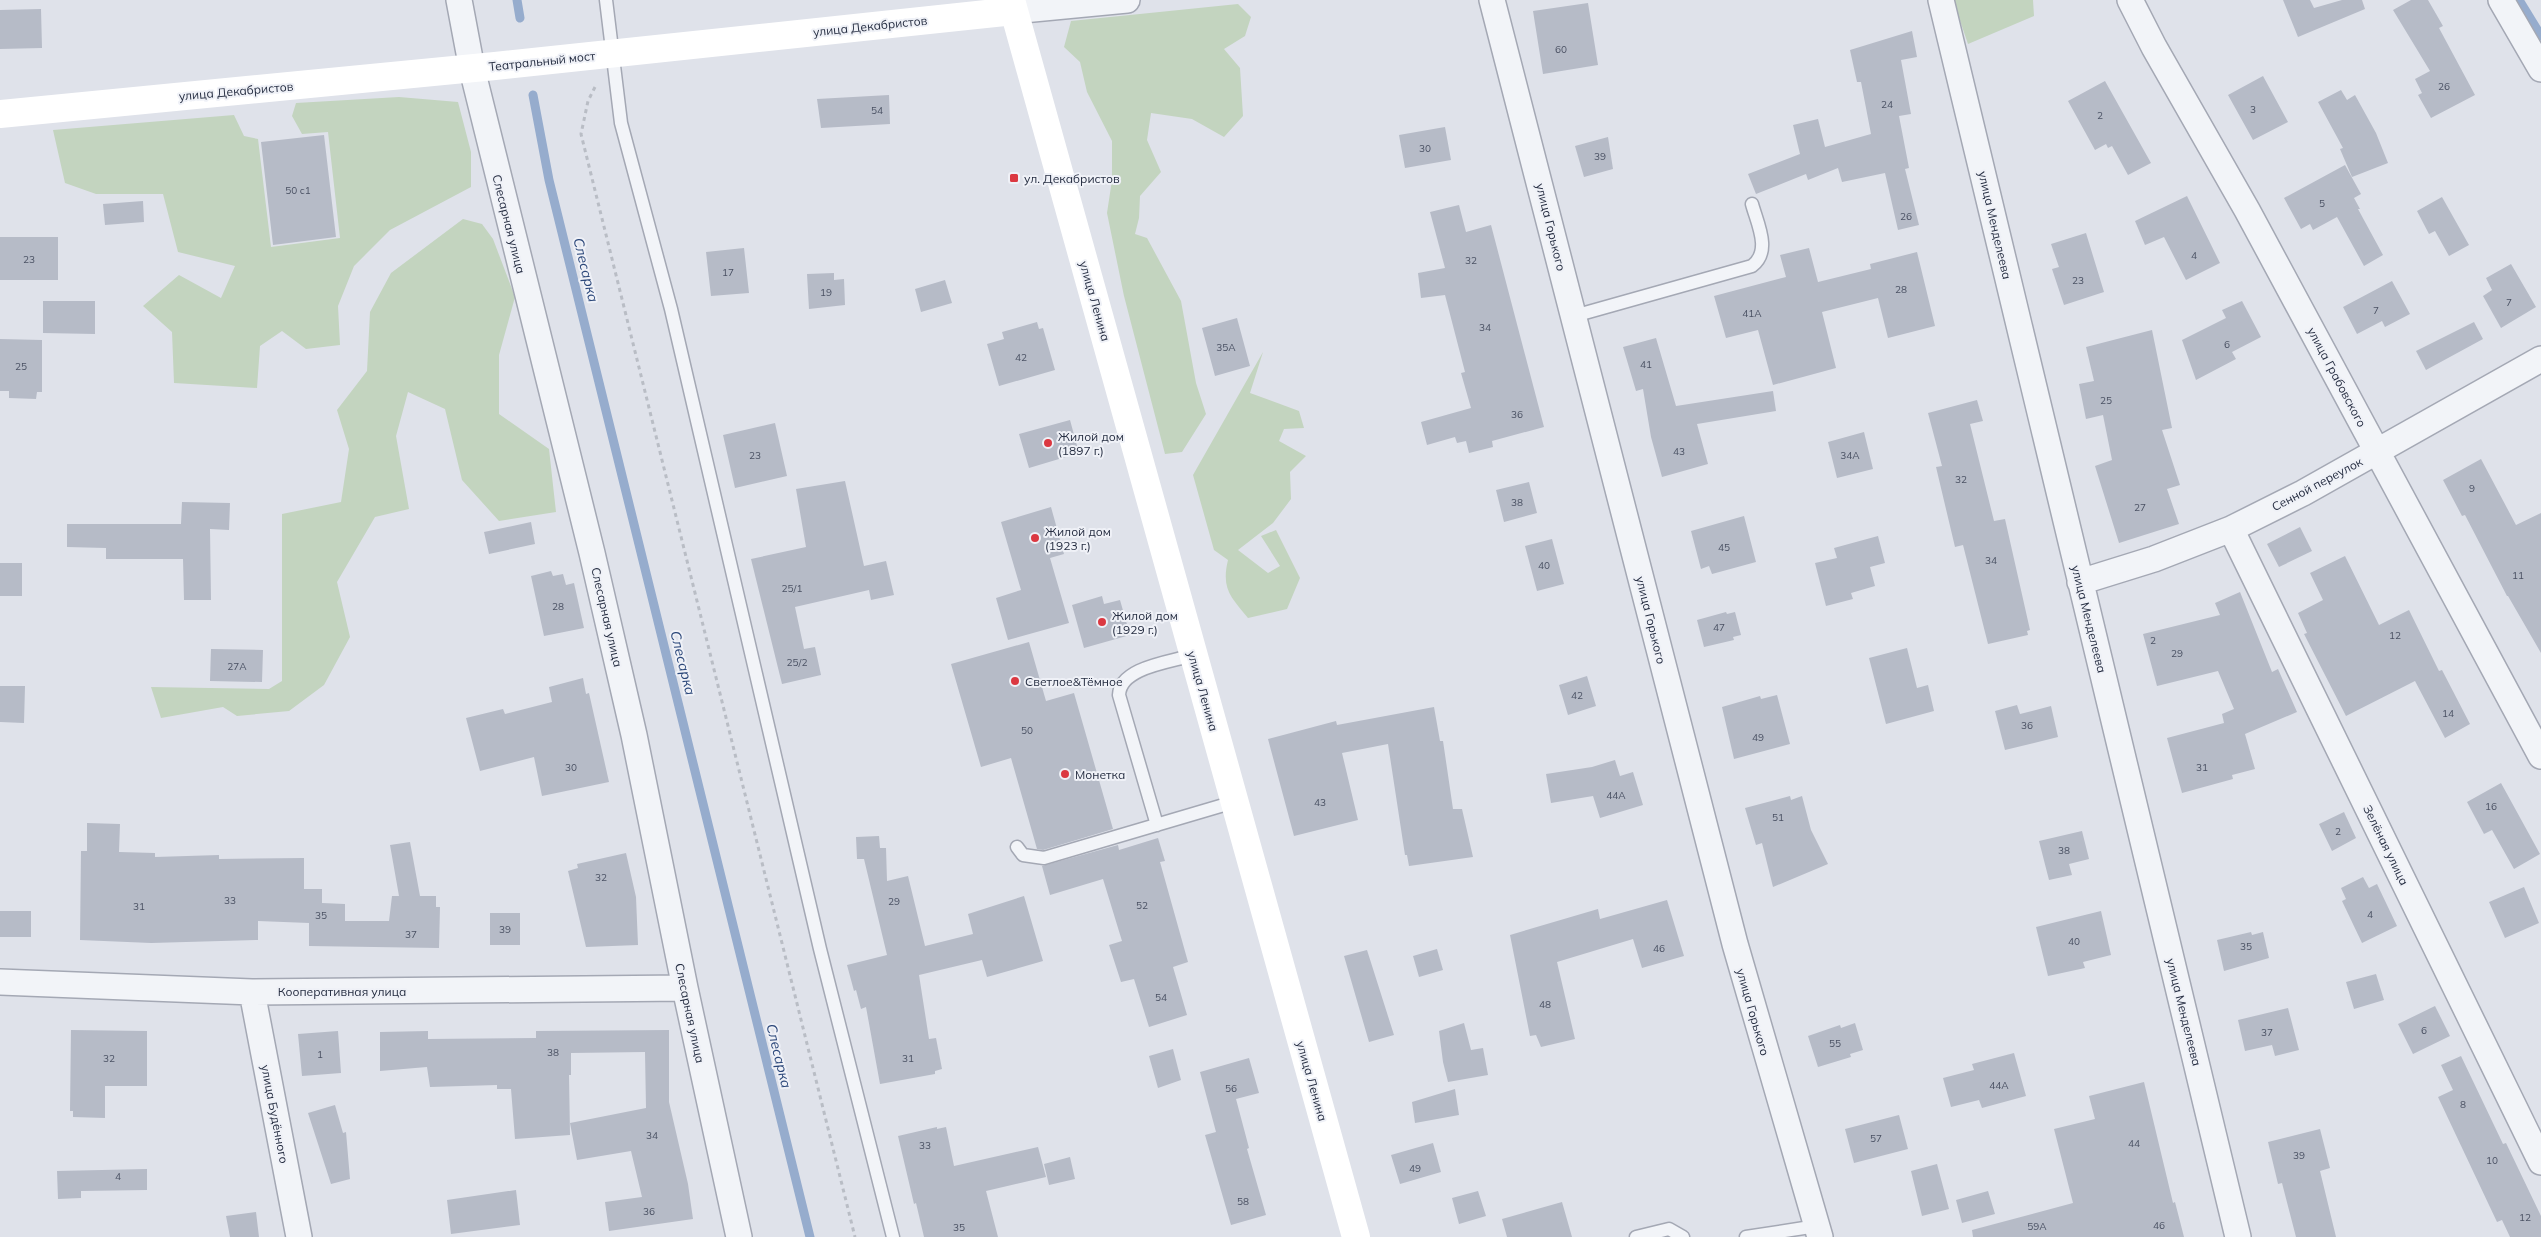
<svg xmlns="http://www.w3.org/2000/svg" width="2541" height="1237" font-family="Mulish,sans-serif">
<style>
.green{fill:#c3d4bf}
.lines{fill:none;stroke-linecap:round;stroke-linejoin:round}
.stream{stroke:#96accd;stroke-width:9}
.building{fill:#b6bbc7}
.lane-casing{stroke:#a4a8b4;stroke-width:15}
.street-casing{stroke:#a4a8b4;stroke-width:28}
.path{stroke:#b9bdc5;stroke-width:3;stroke-dasharray:4 4;stroke-linecap:butt}
.lane{stroke:#f2f4f8;stroke-width:12}
.street{stroke:#f2f4f8;stroke-width:25}
.secondary{stroke:#fff;stroke-width:28}
.poi-dot{fill:#db3841;stroke:#eff1f7;stroke-width:2}
.labels{text-anchor:middle;dominant-baseline:central;stroke-width:4;stroke-linejoin:round;paint-order:stroke}
.number-label{font-size:10px;fill:#4a5163}
.street-label{font-size:12px;fill:#262e42;stroke:#eff1f7}
.poi-label{font-size:12px;fill:#262e42;stroke:#eff1f7;text-anchor:start}
.water-label{font-size:14px;font-style:italic;fill:#2c487a;stroke:#eff1f7}
</style>
<rect width="100%" height="100%" fill="#dfe2ea"/>
<!-- green -->
<path class="green" d="M1953 0H2033L2034 16 1968 44Z
M1238 4 1251 17 1245 36 1224 49 1240 68 1243 116 1224 137 1192 119 1151 113 1147 140 1161 172 1140 196 1139 218 1135 234 1147 238 1181 301 1196 383 1206 414 1182 452 1165 454 1124 296 1107 213 1112 180V141L1087 92 1080 62 1064 47 1071 21Z
M399 97 458 102 471 152V187L390 230 354 266 338 306 340 345 306 349 282 331 260 346 257 388 174 383 172 332 143 306 179 275 221 298 235 266 178 252 163 194H96L65 183 53 130 234 115 244 136 258 139 271 247 340 238 328 132 302 134 292 116 296 103Z
M463 219 482 224 493 239 515 297 499 355V414L549 449 556 512 499 521 462 480 445 409 408 392 396 436 409 509 375 517 337 582 350 637 324 685 289 711 237 716 223 707 161 718 151 687 269 689 282 681V514L341 502 349 449 337 410 367 371 370 312 391 273Z
M1263 352 1250 393 1299 411 1304 428 1284 429 1279 441 1306 456 1290 472 1291 499 1273 523 1238 550 1268 573 1280 566 1261 536 1276 530 1300 578 1287 609 1248 618C1231 597 1221 589 1228 560L1214 550 1193 475Z"/>
<g class="lines">
<!-- stream -->
<path class="stream" d="M517 0 520 18
M2519 0 2541 36
M533 95 549 180 810 1237"/>
</g>
<!-- building -->
<path class="building" d="M2283 0H2310L2314 8 2342 0H2362L2365 9 2298 37Z
M2411 0H2428L2443 26 2439 28 2475 95 2431 118 2418 95 2422 93 2415 79 2430 71 2393 10Z
M1588 3 1598 65 1543 74 1533 11Z
M41 9 42 48 0 49V10Z
M1912 31 1917 57 1901 60 1911 114 1899 116 1909 168 1905 169 1919 225 1898 230 1885 173 1842 182 1838 168 1808 180 1806 174 1756 194 1748 174 1800 154 1793 125 1818 119 1825 147 1871 134 1861 82H1857L1850 50Z
M2263 76 2288 122 2253 140 2228 95Z
M2105 81 2151 163 2128 175 2112 146 2108 148 2106 144 2095 150 2068 101Z
M2341 90 2347 100 2355 95 2376 133 2388 163 2352 177 2340 149 2343 148 2318 102Z
M889 95 890 124 821 128 817 99Z
M1445 127 1451 160 1405 168 1399 135Z
M324 135 336 237 273 245 261 142Z
M1608 137 1613 169 1584 177 1575 146Z
M2345 165 2361 194 2354 198 2360 209H2358L2383 255 2364 266 2337 217 2313 230 2310 224 2301 229 2284 198Z
M2187 196 2220 263 2186 280 2164 237 2145 245 2135 221Z
M2442 197 2469 245 2449 256 2435 231 2429 234 2417 211Z
M143 201 144 222 105 225 103 204Z
M1459 205 1466 232 1491 225 1544 427 1492 441 1493 447 1469 453 1466 441 1457 443 1455 437 1427 445 1421 422 1471 408 1461 373 1465 372 1445 295 1421 298 1418 273 1445 268 1430 212Z
M2086 233 2104 292 2064 305 2052 269 2059 267 2051 244Z
M0 237H58V280H0Z
M744 248 749 293 711 296 706 252Z
M1809 248 1818 282 1871 269 1870 264 1917 252 1935 326 1888 338 1878 298 1822 312 1836 368 1773 385 1758 330 1726 338 1714 296 1786 277 1780 255Z
M2511 264 2536 307 2501 328 2483 296 2492 290 2486 278Z
M834 273V280L844 279 845 305 809 309 807 274Z
M945 280 952 303 921 312 915 289Z
M2392 281 2410 314 2385 327 2382 321 2357 334 2343 307Z
M43 301H95V334L43 333Z
M2242 301 2261 337 2232 352 2236 359 2196 380 2182 340 2226 318 2222 310Z
M1237 318 1250 366 1215 376 1202 328Z
M1037 322 1039 329 1043 328 1055 370 999 386 987 344 1004 339 1002 332Z
M2474 322 2483 339 2426 370 2416 351Z
M2152 330 2172 428 2162 430 2180 485 2167 489 2179 524 2119 543 2095 466 2112 460 2103 415 2086 419 2079 384 2094 381 2086 347Z
M1656 338 1676 406 1773 391 1776 411 1697 424 1708 464 1662 477 1651 437 1643 389 1636 391 1623 347Z
M0 339 42 340V392H37L36 399 9 398V391H0Z
M1977 400 1983 421 1970 424 1994 521 2005 519 2030 630 2027 631 2028 635 1988 644 1963 545 1955 547 1936 467 1942 466 1928 413Z
M1070 420 1079 453 1029 468 1019 434Z
M775 423 787 476 735 488 723 435Z
M1864 432 1873 469 1837 478 1828 442Z
M2481 459 2516 525 2541 513V653L2508 596H2507L2465 515 2462 516 2443 480Z
M845 481 864 566 886 561 894 595 871 600 869 590 795 607 804 649 815 647 821 675 782 684 751 559 806 547 796 489Z
M1529 482 1537 513 1504 522 1496 490Z
M182 502 230 503 229 530 210 529 211 600H184L183 559H106V548L67 547V524H181Z
M1051 507 1064 554 1050 558 1069 623 1008 640 996 598 1021 590 1001 522Z
M1744 516 1756 562 1712 574 1709 566 1701 569 1691 531Z
M531 522 535 544 489 554 484 532Z
M2300 527 2312 551 2279 567 2267 544Z
M1878 536 1885 563 1870 567 1875 586 1851 593 1853 599 1826 606 1815 563 1837 558 1834 548Z
M1552 539 1564 584 1537 591 1525 546Z
M2345 556 2379 625 2409 610 2439 671 2442 670 2470 724 2445 738 2415 681 2346 716 2304 634 2307 633 2298 613 2323 600 2310 573Z
M0 563H22V596H0Z
M551 571 553 576 563 574 566 585 574 583 584 628 544 636 531 576Z
M2240 592 2272 672 2278 669 2297 712 2245 734 2255 769 2232 775 2233 779 2182 793 2167 738 2224 723 2222 714 2234 709 2218 671 2157 686 2143 634 2220 615 2215 603Z
M1102 596 1104 604 1120 600 1130 635 1084 648 1072 605Z
M1726 612 1727 614 1735 612 1741 635 1733 637 1734 640 1704 647 1697 620Z
M1029 642 1046 701 1074 693 1113 829 1043 850 1037 849 1011 758 981 767 951 664Z
M1907 648 1917 688 1928 685 1934 711 1886 724 1869 658Z
M211 649 263 650 262 682 210 681Z
M1587 676 1596 706 1568 715 1559 685Z
M583 678 586 694 589 693 609 782 542 796 534 757 480 771 466 718 503 709 505 714 552 702 549 687Z
M0 686H25L24 723 0 722Z
M1777 695 1790 744 1734 759 1722 707 1760 696 1761 699Z
M2017 705 2020 714 2051 706 2058 737 2005 750 1995 711Z
M1434 707 1440 741H1443L1453 809H1462L1473 857 1409 866 1407 855H1405L1388 744 1342 753 1358 820 1294 836 1268 739 1336 721 1337 725Z
M1615 760 1620 776 1633 772 1643 805 1600 818 1593 796 1551 803 1546 774 1592 767Z
M2501 783 2540 854 2514 869 2492 830 2484 834 2467 802Z
M1790 796 1791 800 1802 796 1811 830 1828 864 1773 887 1762 843 1756 845 1745 808Z
M2344 812 2356 838 2332 851 2319 824Z
M87 823 120 824 119 852 155 853V857L219 855V859L304 858V889H322V903L345 904V921H389L392 896H399L390 845 410 842 420 896H436V907H440L439 948 309 946V923L258 921V940L151 943 80 940 81 851H87Z
M2082 831 2089 859 2069 864 2072 875 2049 880 2039 841Z
M879 836 880 848H886L887 881 908 876 925 946 973 934 968 914 1024 896 1043 961 987 977 982 960 919 975 929 1039 936 1038 942 1069 935 1071V1074L880 1084 866 1007 861 1009 856 990 854 991 847 965 887 955 864 859H857L856 837Z
M1158 838 1165 861 1160 862 1188 962 1173 967 1187 1015 1149 1027 1134 979 1121 982 1109 945 1122 941 1103 879 1050 895 1042 866 1118 845 1119 850Z
M626 853 636 897 638 945 586 947 568 871 578 868 577 864Z
M2363 877 2369 888 2377 884 2397 926 2362 943 2342 901 2346 899 2341 888Z
M2524 887 2539 923 2505 938 2489 902Z
M1667 900 1684 956 1642 968 1633 939 1557 962 1575 1039 1541 1047 1536 1035 1530 1036 1510 935 1598 909 1600 919Z
M0 911H31V937H0Z
M2101 911 2111 955 2083 962 2085 968 2048 976 2036 927Z
M490 913H520V945H490Z
M2251 932 2252 935 2263 932 2269 958 2224 971 2217 940Z
M1437 949 1443 970 1419 977 1413 956Z
M1367 950 1394 1035 1369 1042 1344 956Z
M2376 974 2384 1000 2354 1009 2346 982Z
M2435 1006 2450 1036 2413 1054 2398 1024Z
M2288 1008 2299 1050 2275 1056 2272 1045 2245 1051 2238 1020Z
M1464 1023 1471 1050 1483 1048 1488 1075 1448 1082 1443 1062 1439 1031Z
M1855 1023 1863 1050 1850 1054 1851 1057 1818 1067 1808 1036 1840 1025 1841 1028Z
M71 1030 147 1031V1086H105V1118L73 1117V1111H70Z
M669 1030V1102L688 1184 693 1219 609 1231 605 1202 642 1197 631 1151 577 1160 570 1123 646 1108 645 1052 571 1053V1075H569L570 1135 515 1139 511 1089H497V1085L430 1087 427 1067 380 1071V1032L428 1031V1039L536 1038V1031Z
M338 1031 341 1073 302 1076 298 1034Z
M1173 1049 1181 1080 1158 1088 1149 1056Z
M2014 1053 2026 1096 1982 1108 1979 1100 1951 1107 1943 1078 1974 1070 1972 1064Z
M2461 1056 2503 1144 2506 1143 2541 1216V1237H2510L2502 1220 2497 1222 2438 1097 2453 1090 2441 1065Z
M1249 1058 1259 1093 1236 1099 1249 1148 1247 1149 1266 1215 1231 1225 1205 1135 1216 1132 1200 1072Z
M2144 1082 2173 1203 2175 1202 2184 1237H1973L1972 1230 2073 1203 2054 1129 2095 1119 2089 1096Z
M1455 1089 1459 1115 1415 1123 1412 1102Z
M335 1105 343 1133 346 1132 350 1179 331 1184 308 1113Z
M1899 1115 1908 1149 1854 1163 1845 1129Z
M937 1127V1129L946 1127 954 1166 1038 1147 1046 1177 986 1191 998 1237H924L916 1203 914 1204 898 1136Z
M2320 1129 2330 1168 2320 1171 2336 1237H2296L2282 1183 2278 1184 2268 1142Z
M1433 1143 1441 1172 1400 1184 1391 1155Z
M1070 1157 1075 1179 1049 1185 1044 1164Z
M1937 1164 1949 1209 1922 1216 1911 1171Z
M147 1169V1190L81 1191V1198L58 1199 57 1171Z
M516 1190 520 1225 451 1234 447 1200Z
M1478 1191 1486 1216 1459 1224 1452 1198Z
M1988 1191 1995 1214 1962 1223 1956 1200Z
M1562 1202 1572 1237H1507L1502 1219Z
M256 1212 259 1237H230L226 1216Z"/>
<g class="lines">
<defs>
<path id="lane" d="M606 0 621 123 671 309 820 949 893 1237
M1574 316 1752 266C1772 251 1757 223 1752 204
M1157 825 1119 695C1120 667 1171 662 1193 655
M1017 847 1023 855 1044 858 1234 802
M1636 1237 1669 1229 1683 1237
M1746 1237 1817 1226"/>
<path id="street" d="M459 0 472 69 592 553 634 735 685 988 739 1237
M1492 0 1735 944 1820 1237
M1941 0 2238 1237
M2130 0 2154 47 2247 210 2541 756
M2501 0 2541 69
M1014 11 1127 0
M2231 529 2541 1162
M2080 582 2154 559 2231 529 2303 493 2541 359
M0 982 252 992 685 988
M252 992 299 1237"/>
</defs>
<!-- lane casing -->
<use href="#lane" class="lane-casing"/>
<!-- street casing -->
<use href="#street" class="street-casing"/>
<!-- path -->
<path class="path" d="M595 87 588 101 581 134 855 1237"/>
<!-- lane -->
<use href="#lane" class="lane"/>
<!-- street -->
<use href="#street" class="street"/>
<!-- secondary -->
<path class="secondary" d="M1011 0 1356 1237
M0 114 495 66 1014 11"/>
</g>
<!-- markers -->
<g class="poi-dot">
<rect x="1009" y="173" width="10" height="10" rx="2.5"/>
<circle cx="1048" cy="443" r="5"/>
<circle cx="1035" cy="538" r="5"/>
<circle cx="1102" cy="622" r="5"/>
<circle cx="1015" cy="681" r="5"/>
<circle cx="1065" cy="774" r="5"/>
</g>
<g class="labels">
<!-- number labels -->
<g class="number-label">
<text x="1561" y="49">60</text>
<text x="2444" y="86">26</text>
<text x="1887" y="104">24</text>
<text x="2253" y="109">3</text>
<text x="877" y="110">54</text>
<text x="2100" y="115">2</text>
<text x="1425" y="148">30</text>
<text x="1600" y="156">39</text>
<text x="298" y="190">50 с1</text>
<text x="2322" y="203">5</text>
<text x="1906" y="216">26</text>
<text x="2194" y="255">4</text>
<text x="29" y="259">23</text>
<text x="1471" y="260">32</text>
<text x="728" y="272">17</text>
<text x="2078" y="280">23</text>
<text x="1901" y="289">28</text>
<text x="826" y="292">19</text>
<text x="2509" y="302">7</text>
<text x="2376" y="310">7</text>
<text x="1752" y="313">41А</text>
<text x="1485" y="327">34</text>
<text x="2227" y="344">6</text>
<text x="1226" y="347">35А</text>
<text x="1021" y="357">42</text>
<text x="1646" y="364">41</text>
<text x="21" y="366">25</text>
<text x="2106" y="400">25</text>
<text x="1517" y="414">36</text>
<text x="1679" y="451">43</text>
<text x="755" y="455">23</text>
<text x="1850" y="455">34А</text>
<text x="1961" y="479">32</text>
<text x="2472" y="488">9</text>
<text x="1517" y="502">38</text>
<text x="2140" y="507">27</text>
<text x="1724" y="547">45</text>
<text x="1991" y="560">34</text>
<text x="1544" y="565">40</text>
<text x="2518" y="575">11</text>
<text x="792" y="588">25/1</text>
<text x="558" y="606">28</text>
<text x="1719" y="627">47</text>
<text x="2395" y="635">12</text>
<text x="2153" y="640">2</text>
<text x="2177" y="653">29</text>
<text x="797" y="662">25/2</text>
<text x="237" y="666">27А</text>
<text x="1577" y="695">42</text>
<text x="2448" y="713">14</text>
<text x="2027" y="725">36</text>
<text x="1027" y="730">50</text>
<text x="1758" y="737">49</text>
<text x="571" y="767">30</text>
<text x="2202" y="767">31</text>
<text x="1616" y="795">44А</text>
<text x="1320" y="802">43</text>
<text x="2491" y="806">16</text>
<text x="1778" y="817">51</text>
<text x="2338" y="831">2</text>
<text x="2064" y="850">38</text>
<text x="601" y="877">32</text>
<text x="230" y="900">33</text>
<text x="894" y="901">29</text>
<text x="1142" y="905">52</text>
<text x="139" y="906">31</text>
<text x="2370" y="914">4</text>
<text x="321" y="915">35</text>
<text x="505" y="929">39</text>
<text x="411" y="934">37</text>
<text x="2074" y="941">40</text>
<text x="2246" y="946">35</text>
<text x="1659" y="948">46</text>
<text x="1161" y="997">54</text>
<text x="1545" y="1004">48</text>
<text x="2424" y="1030">6</text>
<text x="2267" y="1032">37</text>
<text x="1835" y="1043">55</text>
<text x="553" y="1052">38</text>
<text x="320" y="1054">1</text>
<text x="109" y="1058">32</text>
<text x="908" y="1058">31</text>
<text x="1999" y="1085">44А</text>
<text x="1231" y="1088">56</text>
<text x="2463" y="1104">8</text>
<text x="652" y="1135">34</text>
<text x="1876" y="1138">57</text>
<text x="2134" y="1143">44</text>
<text x="925" y="1145">33</text>
<text x="2299" y="1155">39</text>
<text x="2492" y="1160">10</text>
<text x="1415" y="1168">49</text>
<text x="118" y="1176">4</text>
<text x="1243" y="1201">58</text>
<text x="649" y="1211">36</text>
<text x="2525" y="1217">12</text>
<text x="2159" y="1225">46</text>
<text x="2037" y="1226">59А</text>
<text x="959" y="1227">35</text>
</g>
<!-- street labels -->
<g class="street-label">
<text transform="translate(870 26) rotate(-6)">улица Декабристов</text>
<text transform="translate(542 61) rotate(-6)">Театральный мост</text>
<text transform="translate(236 91) rotate(-5)">улица Декабристов</text>
<text transform="translate(509 224) rotate(76)">Слесарная улица</text>
<text transform="translate(1995 225) rotate(77)">улица Менделеева</text>
<text transform="translate(1551 227) rotate(76)">улица Горького</text>
<text transform="translate(1095 301) rotate(74)">улица Ленина</text>
<text transform="translate(2337 377) rotate(62)">улица Грабовского</text>
<text transform="translate(2317 484) rotate(-28)">Сенной переулок</text>
<text transform="translate(607 617) rotate(77)">Слесарная улица</text>
<text transform="translate(2089 619) rotate(76)">улица Менделеева</text>
<text transform="translate(1651 620) rotate(76)">улица Горького</text>
<text transform="translate(1203 691) rotate(74)">улица Ленина</text>
<text transform="translate(2386 845) rotate(64)">Зелёная улица</text>
<text x="342" y="991">Кооперативная улица</text>
<text transform="translate(1753 1012) rotate(74)">улица Горького</text>
<text transform="translate(2184 1012) rotate(76)">улица Менделеева</text>
<text transform="translate(690 1013) rotate(78)">Слесарная улица</text>
<text transform="translate(1312 1081) rotate(74)">улица Ленина</text>
<text transform="translate(275 1114) rotate(79)">улица Будённого</text>
</g>
<!-- poi labels -->
<g class="poi-label">
<text x="1024" y="178">ул. Декабристов</text>
<text x="1058" y="436">Жилой дом<tspan x="1058" dy="14">(1897 г.)</tspan></text>
<text x="1045" y="531">Жилой дом<tspan x="1045" dy="14">(1923 г.)</tspan></text>
<text x="1112" y="615">Жилой дом<tspan x="1112" dy="14">(1929 г.)</tspan></text>
<text x="1025" y="681">Светлое&amp;Тёмное</text>
<text x="1075" y="774">Монетка</text>
</g>
<!-- water labels -->
<g class="water-label">
<text transform="translate(586 270) rotate(76)">Слесарка</text>
<text transform="translate(683 663) rotate(76)">Слесарка</text>
<text transform="translate(779 1056) rotate(76)">Слесарка</text>
</g>
</g>
</svg>
